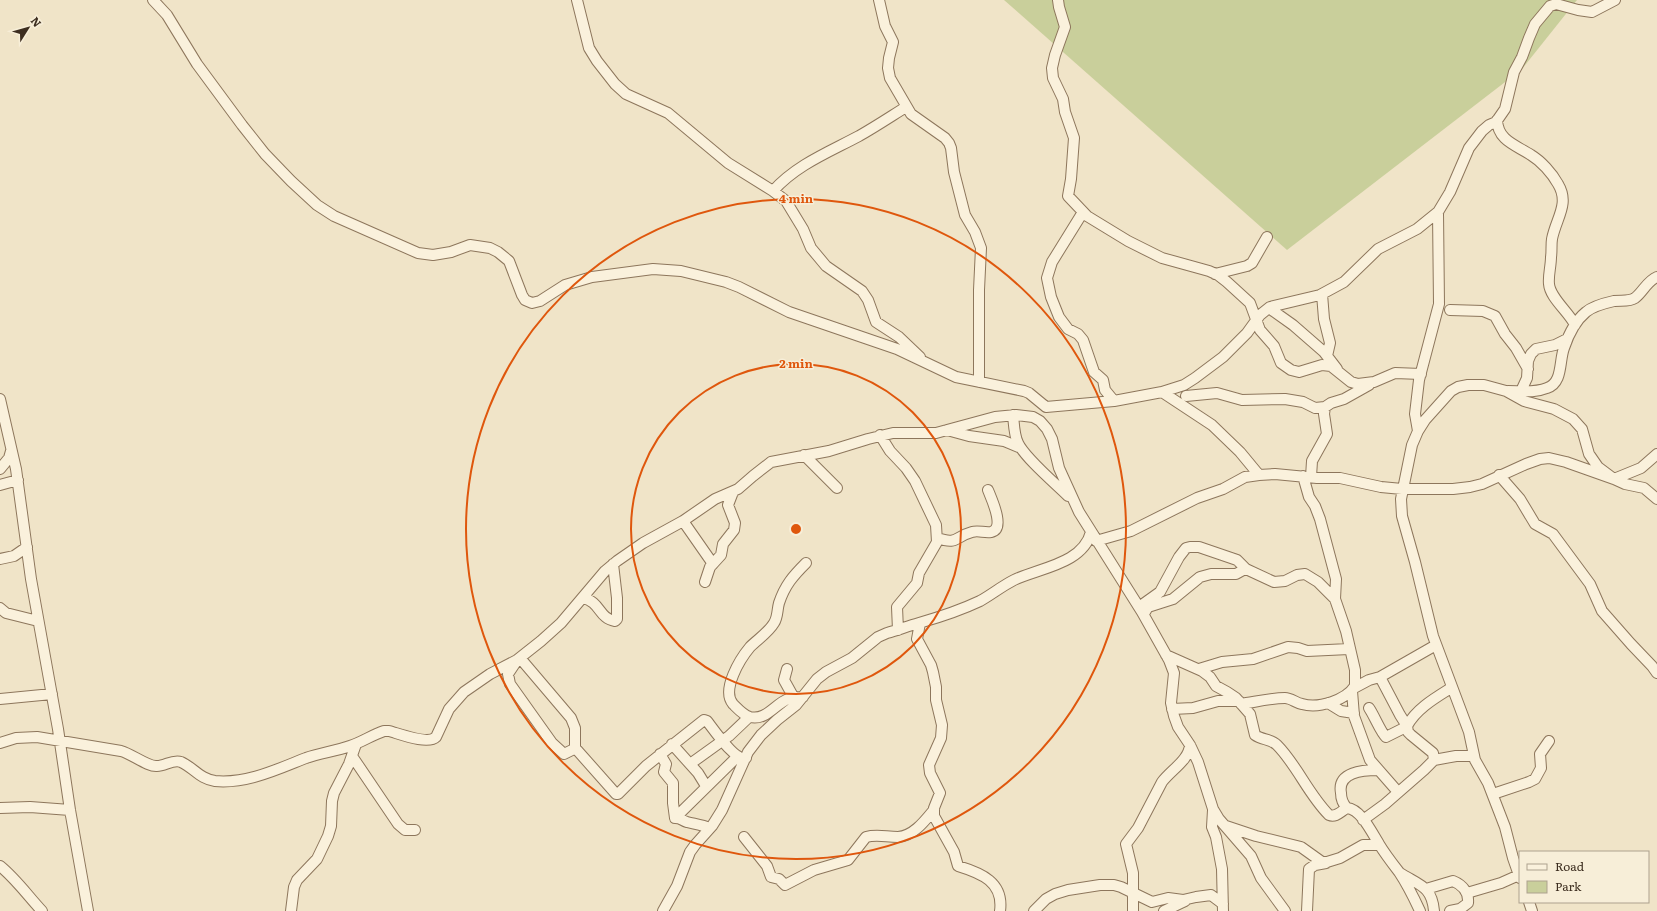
<svg xmlns="http://www.w3.org/2000/svg" width="1657" height="911" font-family="Literata,serif">
<style>
.green{fill:#c9cf9b}
.lines{fill:none;stroke-linecap:round;stroke-linejoin:round}
.minor-casing{stroke:#8d765c;stroke-width:12}
.minor{stroke:#faf1dc;stroke-width:10}
.ring{fill:none;stroke:#df570d;stroke-width:2}
.centre{fill:#df570d;stroke:#f7eed8;stroke-width:2}
.ring-label{font-size:12px;text-anchor:middle;font-weight:bold;fill:#df570d;stroke:#f7eed8;stroke-width:3;stroke-linejoin:round;paint-order:stroke}
</style>
<rect width="100%" height="100%" fill="#f0e4c8"/>
<!-- green -->
<path class="green" d="M1004 0H1577L1522 69 1287 250Z"/>
<g class="lines">
<defs>
<path id="minor" d="M153 0 167 15 197 64 242 125 265 154 291 181 317 205 334 216 418 253 433 255 451 252 470 245 490 248 498 252 509 261 522 295 525 300 532 303 540 301 565 285 592 277 653 269 681 271 726 282 739 287 789 312 897 349 956 377 1024 391 1029 393 1046 407 1114 401 1162 392 1184 385 1195 378 1223 357 1247 333 1260 315 1270 307 1320 295 1344 282 1378 249 1417 229 1438 212 1450 192 1469 148 1482 131 1489 125 1496 122 1505 109 1514 72 1522 57 1529 38 1535 24 1550 6 1556 4 1578 10 1592 12 1615 0
M577 0 589 48 597 61 615 84 626 94 668 113 728 163 773 191 786 201 803 229 811 248 826 266 862 291 868 300 876 322 899 337 920 357
M879 0 885 26 893 42 889 58 888 68 890 78 911 114 945 138 949 143 951 148 954 172 965 215 975 232 981 248 979 290V382
M1058 0 1059 7 1065 27 1055 55 1052 68 1053 78 1063 99 1065 112 1074 138 1071 179 1068 196 1087 216 1128 241 1162 258 1209 271 1218 275 1227 282 1250 303 1260 330 1274 346 1281 363 1291 370 1299 372 1322 365 1331 366 1351 382 1358 384 1374 382 1395 373 1421 374
M1497 120C1498 141 1516 145 1531 155 1541 161 1552 173 1558 184 1570 204 1556 218 1552 239 1551 245 1552 251 1551 257 1551 266 1548 276 1549 284 1550 298 1569 312 1575 325
M773 191C796 165 829 152 859 136 875 127 890 117 906 107
M1083 212 1052 262 1047 278 1051 297 1059 317 1068 329 1078 334 1083 340 1094 372 1103 380 1105 390 1114 401
M1215 274 1247 266 1252 263 1267 237
M1322 294 1324 319 1330 343 1327 356
M1269 308 1293 325 1324 352 1337 369
M1450 310 1483 311 1495 316 1505 334 1516 348 1528 369
M1508 391C1521 391 1535 393 1547 388 1563 383 1559 361 1564 348 1568 336 1575 321 1586 312 1593 306 1605 303 1614 301 1621 300 1629 302 1635 298 1643 292 1647 281 1657 277
M1521 391 1527 378 1528 361 1531 354 1536 349 1555 345 1567 339
M1162 392 1212 425 1240 452 1259 475
M1186 396 1217 393 1242 400 1285 399 1303 402 1315 408 1325 407 1331 403 1344 399 1369 385
M0 399 16 469 31 579 58 729 70 810 88 911
M1013 415C1014 424 1014 435 1018 443 1025 458 1056 484 1068 496
M947 430 969 436 1004 441 1021 448
M1418 431 1415 414 1419 380 1439 304 1438 212
M880 435 890 451 906 468 915 481 936 525 937 542 919 573 917 583 897 607 898 630
M804 455 837 488
M0 469 9 458 11 451
M1499 475 1520 499 1535 524 1553 534 1590 584 1602 611 1631 644 1652 666 1657 673
M1311 477 1312 461 1327 434 1324 414 1325 407
M0 485 18 480
M683 521 713 564
M937 538C958 545 954 537 972 532 978 530 984 533 991 532 1006 529 991 498 988 490
M1096 541 1131 531 1197 498 1223 489 1245 477 1259 475 1275 474 1317 478H1340L1381 487 1402 489H1453L1470 487 1482 484 1526 464 1540 459 1549 458 1566 462 1614 479 1641 468 1657 454
M0 559 14 556 27 547
M705 582 710 567 721 555 723 544 734 530 735 523 728 505 733 492
M583 598C601 602 598 618 615 621L617 619V598L613 564
M1139 607 1160 592 1179 557 1186 548 1190 547H1199L1237 560 1246 569 1274 582 1285 581 1297 575 1305 574 1318 582 1335 599
M0 608 6 613 38 621
M1145 612 1148 607 1173 599 1200 577 1211 574H1236L1245 569
M920 623 917 639 931 665 933 672 936 687V700L942 725 941 738 929 765 930 773 940 793 934 808V816L954 852 958 866C981 873 1004 882 1000 911
M1166 655 1202 671 1210 677 1216 686 1227 692 1236 698 1250 714 1255 735C1262 740 1271 739 1277 745 1297 765 1308 794 1329 815 1336 818 1341 811 1347 808 1361 809 1372 833 1379 844 1385 854 1392 863 1399 872 1407 884 1414 898 1420 911
M520 658 571 718 575 728V749
M516 662 508 674 510 684 552 743 564 754 574 749 577 750 616 794H618L646 766 704 720 707 721C714 730 735 761 746 758
M787 669 784 680 794 698
M1199 669 1222 662 1253 659 1288 647 1298 648 1307 651 1349 649
M1380 677 1400 715 1407 726
M1354 688 1369 680 1380 677 1436 645
M1352 691 1354 716 1370 760 1398 792
M803 697C798 697 792 697 788 699 775 704 766 721 750 717 743 715 738 709 733 704 721 690 740 659 750 647 758 639 768 633 774 623 778 617 777 610 779 603 785 585 793 576 806 563
M0 699 52 694
M1328 703 1341 711 1354 713
M1241 704C1255 702 1271 698 1285 698 1291 698 1296 703 1302 704 1319 709 1346 700 1355 686V670L1346 631 1335 599 1336 579 1320 519 1315 506 1309 497 1303 476
M1369 708C1374 715 1381 733 1386 737L1406 727
M1172 709 1193 708 1218 701H1239
M0 743 16 738 37 737 121 751C132 754 148 767 157 766 165 766 173 759 181 762 194 768 200 779 215 781 247 784 278 769 306 758 321 753 336 751 350 746 362 742 372 735 384 731H389C400 734 428 745 436 737L449 709 464 692 490 674 517 660 541 641 561 623 605 571 617 561 643 543 683 521 715 499 738 489 753 476 771 462 829 451 868 439 893 433H936L995 417 1016 415 1033 417 1040 421 1047 429 1052 439 1059 468 1079 512 1142 612 1169 660 1174 673 1171 703 1174 716 1178 727 1190 745 1198 762 1213 809 1219 819 1251 856 1261 878 1285 911
M672 744 698 773 706 786
M660 754 666 764 664 772 673 783V803L675 818C682 818 682 821 687 822 695 824 702 825 710 828
M352 756 398 824 405 830H415
M1434 760 1456 756H1473
M690 764 729 736 749 717
M1493 794 1529 782 1535 779 1541 768 1540 754 1549 741
M0 808 30 807 70 810
M1347 808C1342 803 1341 799 1341 793 1337 772 1363 770 1378 770
M1213 810 1212 827 1216 837 1222 869 1223 911
M675 818 738 756
M1363 820 1385 804 1424 770 1434 760 1433 753 1411 735 1408 732 1407 726C1416 709 1435 698 1451 688
M1226 826 1256 836 1301 847 1322 862H1327L1340 858 1363 845H1379
M744 837 767 866 771 877 779 879 785 885 814 870 848 860 866 837C877 834 886 837 898 837 913 836 924 822 933 811
M0 866C16 879 28 896 42 911
M1400 873C1419 885 1432 886 1434 911
M1520 878 1513 858 1505 827 1488 783 1475 760 1469 732 1433 636 1415 562 1402 516 1401 499 1412 445 1418 431 1425 420 1451 391 1458 387 1468 385H1484L1506 391 1524 401 1554 409 1573 419 1582 429 1589 454 1598 467 1614 479 1625 484 1644 488 1657 499
M1426 889 1453 881C1463 885 1469 893 1468 903L1460 909 1450 911
M1467 893 1501 883 1519 875
M1529 902 1532 911
M291 911 294 887 297 880 317 859 328 836 331 826 332 801 334 793 349 764 356 744
M663 911 677 886 690 852 695 845 712 826 722 810 748 752 761 735 777 720 796 705 817 679 826 672 852 658 878 637 887 633C898 630 908 626 919 623 940 617 961 610 980 601 991 595 1002 586 1014 580 1039 568 1083 564 1091 532
M1034 911 1046 899 1055 894 1068 890 1100 885H1114L1121 887 1152 902 1168 898 1183 900 1196 897 1211 895 1223 904
M1133 911V873L1126 844 1138 828 1162 782C1171 770 1189 760 1190 745
M1164 911 1185 901
M1307 911 1309 869 1315 865 1326 863"/>
</defs>
<!-- minor casing -->
<use href="#minor" class="minor-casing"/>
<!-- minor -->
<use href="#minor" class="minor"/>
</g>
<!-- distance rings -->
<g class="ring">
<circle cx="796" cy="529" r="165"/>
<circle cx="796" cy="529" r="330"/>
</g>
<circle cx="796" cy="529" r="6" class="centre"/>
<g class="ring-label">
<text x="796" y="203">4 min</text>
<text x="796" y="368">2 min</text>
</g>
<!-- legend -->
<rect x="1519" y="851" width="130" height="52" fill="#f7eed8" stroke="#ada18e"/>
<rect x="1527" y="864" width="20" height="6" fill="#faf1dc" stroke="#ada18e"/>
<text x="1555" y="871" font-size="12" fill="#3d2e20">Road</text>
<rect x="1527" y="881" width="20" height="12" fill="#c9cf9b" stroke="#ada18e"/>
<text x="1555" y="891" font-size="12" fill="#3d2e20">Park</text>
<!-- north arrow -->
<g transform="translate(28 28) rotate(53)" stroke="#f7eed8" stroke-width="3" paint-order="stroke">
<path d="M0-3L7 15L0 10L-7 15Z" fill="#3d2e20"/>
<text y="-6" font-size="11" font-weight="bold" text-anchor="middle" fill="#3d2e20">N</text>
</g>
</svg>
